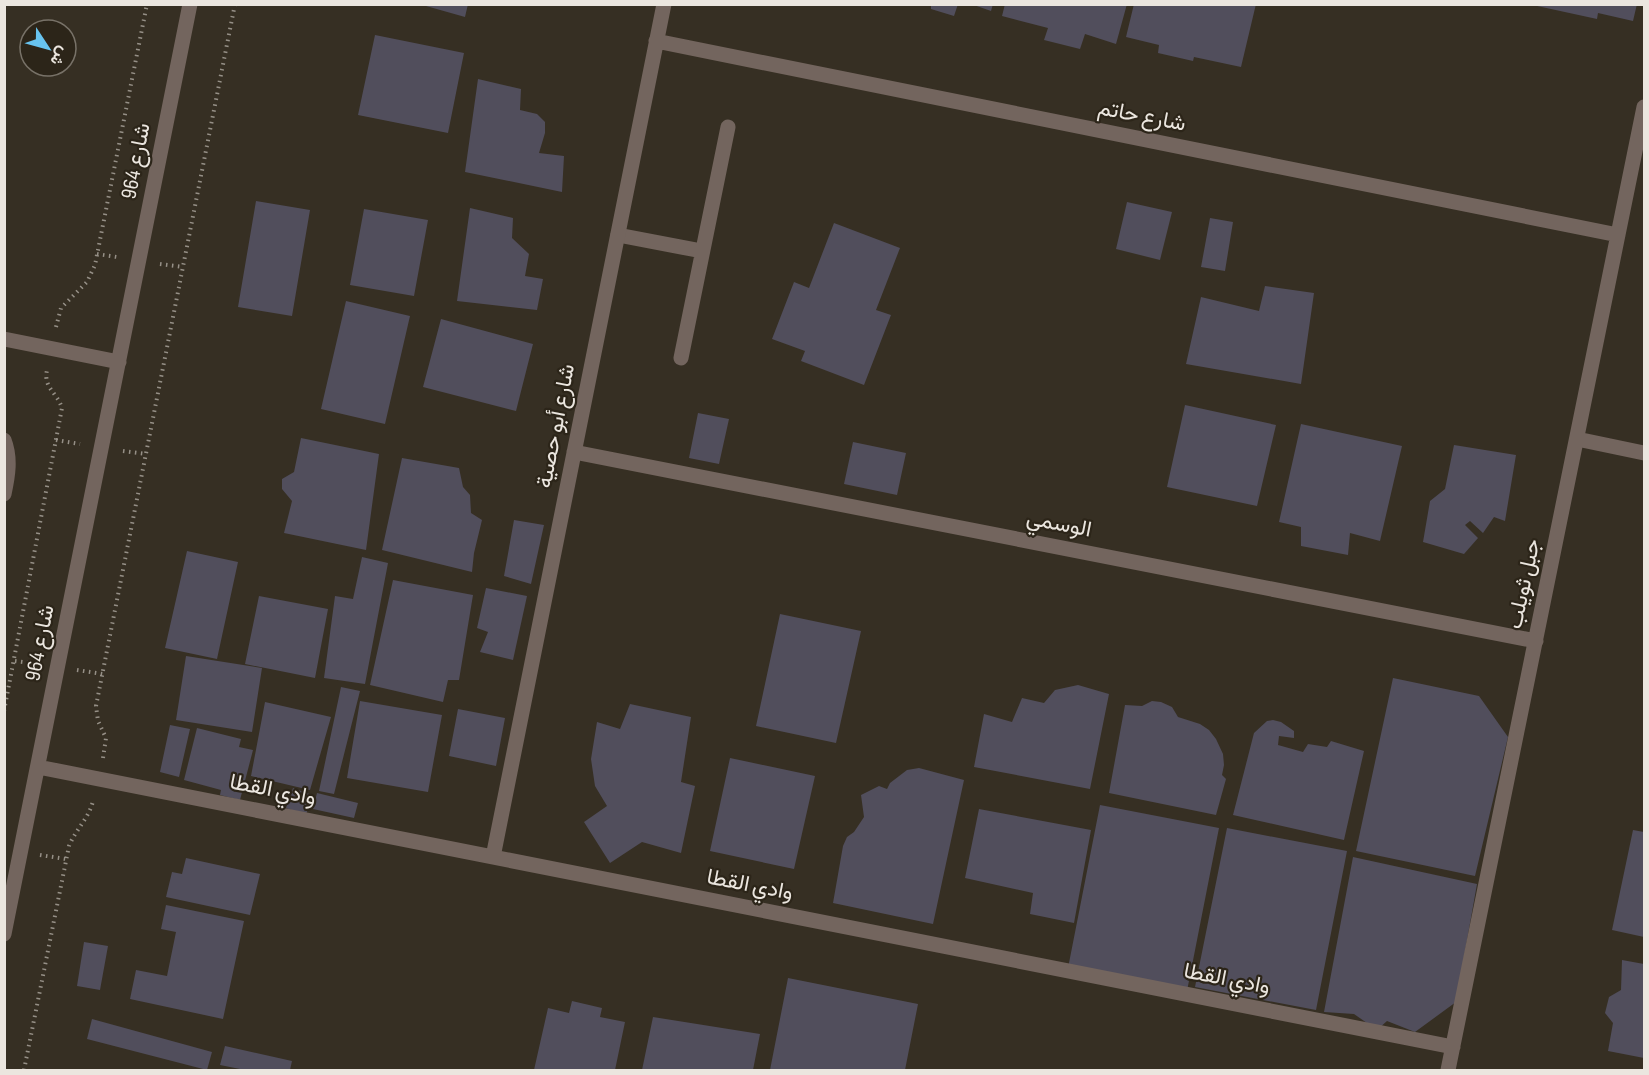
<svg xmlns="http://www.w3.org/2000/svg" width="1649" height="1075" font-family="'Sofia Sans Condensed',Vazirmatn,sans-serif">
<style>
.building{fill:#514e5c}
.lines{fill:none;stroke-linecap:round;stroke-linejoin:round}
.path{stroke:#969087;stroke-width:4;stroke-dasharray:1.5 4.5;stroke-linecap:butt}
.service{stroke:#73655e;stroke-width:15}
.minor{stroke:#73655e;stroke-width:15}
.labels{text-anchor:middle;dominant-baseline:central;stroke-width:4.5;stroke-linejoin:round;paint-order:stroke}
.street-label{font-size:22px;fill:#ebe6df;stroke:#2c2519}
</style>
<rect width="100%" height="100%" fill="#362f23"/>
<!-- building -->
<path class="building" d="M419 4H468L465 17Z
M931 4H958L954 16 931 9Z
M971 4H993L991 11Z
M1005 4H1127L1116 44 1085 34 1080 49 1044 40 1048 28 1002 16Z
M1134 4H1256L1241 67 1194 57 1193 61 1158 53 1159 45 1126 37Z
M1528 4H1637L1633 21 1598 13 1597 19Z
M375 35 464 53 448 133 358 115Z
M478 79 521 89 520 110 537 114 545 122V133L539 153 564 156 562 192 465 172Z
M256 201 310 210 292 316 238 307Z
M1127 202 1172 212 1160 260 1116 249Z
M470 208 513 218 512 238 529 254 525 276 543 279 537 310 457 301Z
M364 209 428 220 414 296 350 285Z
M1210 218 1233 222 1225 271 1201 267Z
M834 223 900 248 876 310 891 315 864 385 801 361 805 351 772 339 794 282 809 288Z
M1265 286 1314 293 1301 384 1186 364 1201 297 1259 311Z
M346 301 410 316 385 424 321 409Z
M441 319 533 344 516 411 423 387Z
M1185 405 1276 425 1257 506 1167 487Z
M698 413 729 419 719 464 689 458Z
M1301 424 1402 446 1380 541 1350 533 1348 555 1301 546V527L1279 522Z
M301 438 379 454 366 550 284 533 292 501 282 489V479L294 472Z
M853 442 906 453 897 495 844 484Z
M1454 445 1516 455 1505 521 1494 517 1483 533 1470 521 1465 525 1478 538 1464 554 1423 542 1430 501 1445 489Z
M402 458 459 468 463 487 470 495 471 513 482 520 474 553 472 572 382 550Z
M514 520 544 525 531 584 504 576Z
M187 551 238 562 217 659 165 648Z
M362 557 388 563 365 684 324 678 335 596 353 599Z
M393 580 473 595 459 680H448L443 702 370 685Z
M486 588 527 596 513 660 480 652 488 632 477 628Z
M259 596 328 609 315 678 245 664Z
M780 614 861 631 836 743 756 726Z
M186 656 262 668 252 732 176 720Z
M1393 678 1479 696 1508 737 1475 876 1356 851Z
M1078 685 1109 694 1090 789 974 767 984 714 1012 722 1022 698 1044 703 1055 690Z
M341 687 360 691 334 794 319 791Z
M360 701 442 715 428 792 347 778Z
M1152 701 1161 702 1172 707 1178 717 1200 724 1209 730 1216 739 1223 754 1224 765 1222 775 1226 779 1216 815 1109 793 1125 705 1142 706Z
M265 702 331 717 310 790 251 776Z
M630 704 691 717 681 782 695 786 681 853 642 842 610 863 584 822 607 806 595 786 591 759 597 722 620 729Z
M458 709 505 718 496 766 449 756Z
M1273 720 1281 722 1294 731V738L1279 736 1278 745 1303 752 1308 744 1327 747 1331 741 1364 751 1344 840 1233 815 1254 733 1267 721Z
M170 725 190 729 179 777 160 772Z
M197 728 241 739 239 747 253 750 240 800 220 795 221 790 184 780Z
M730 758 815 776 794 869 710 851Z
M919 768 964 780 933 924 833 903 843 846 847 837 854 832 864 817 861 795 879 786 887 789 890 783 907 770Z
M293 788 312 795 306 815 286 808Z
M317 793 358 803 354 818 313 809Z
M1100 805 1219 828 1187 991 1068 968Z
M979 809 1091 830 1074 923 1030 914 1033 893 965 878Z
M1227 828 1347 851 1316 1010 1195 987Z
M1633 830 1644 832V937L1612 930Z
M1353 857 1477 884 1456 1002 1415 1032 1387 1021 1377 1030 1354 1014 1324 1012Z
M186 858 260 874 250 915 166 897 172 872 182 874Z
M166 905 244 921 223 1019 130 999 136 970 167 976 176 932 161 929Z
M84 942 108 946 100 990 77 986Z
M1622 960 1644 964V1058L1608 1051 1613 1023 1605 1013 1609 997 1621 990Z
M788 978 918 1004 905 1070H770Z
M572 1001 602 1008 600 1017 625 1022 615 1070H534L548 1008 569 1013Z
M653 1017 760 1034 753 1070H642Z
M92 1019 212 1052 207 1070 87 1039Z
M225 1046 292 1061 290 1070H245L220 1065Z"/>
<g class="lines">
<!-- path -->
<path class="path" d="M97 254 117 257
M160 264 183 267
M56 327 61 308 87 282 95 265 147 4
M56 440 80 444
M123 451 146 454
M15 661 37 664
M77 670 103 674
M4 711 62 408C57 392 43 388 47 370
M103 758 106 738 98 721 96 706 235 4
M40 855 66 859
M24 1070 69 846C76 829 89 818 93 801"/>
<!-- service -->
<path class="service" d="M618 235 702 251
M681 358 728 127
M4 440C11 458 8 476 4 494"/>
<!-- minor -->
<path class="minor" d="M656 41 1618 235
M4 339 119 362
M1577 439 1644 453
M574 452 1536 641
M38 767 1453 1047
M493 857 664 4
M4 934 190 4
M1448 1070 1644 107"/>
</g>
<g class="labels">
<!-- street labels -->
<g class="street-label">
<text transform="translate(1142 116) rotate(11)">شارع حاتم</text>
<text transform="translate(136 161) rotate(-79)">شارع 964</text>
<text transform="translate(556 426) rotate(-79)">شارع أبو حصية</text>
<text transform="translate(1059 524) rotate(11)">الوسمي</text>
<text transform="translate(1524 584) rotate(-78)">جبل ثويلب</text>
<text transform="translate(40 643) rotate(-79)">شارع 964</text>
<text transform="translate(273 790) rotate(11)">وادي القطا</text>
<text transform="translate(750 885) rotate(11)">وادي القطا</text>
<text transform="translate(1227 979) rotate(11)">وادي القطا</text>
</g>
</g>
<!-- border -->
<rect width="1649" height="1075" fill="none" stroke="#ebe6df" stroke-width="12"/>
<!-- north arrow -->
<g transform="translate(48 48) rotate(126)"><circle r="28" fill="#2c2519" stroke="#787268" stroke-width="1.5"/>
<path d="M0-4.5L10 22L0 15L-10 22Z" fill="#68c4f0"/>
<text y="-9" font-size="16" font-weight="bold" text-anchor="middle" fill="#ebe6df">ش</text>
</g>
</svg>
